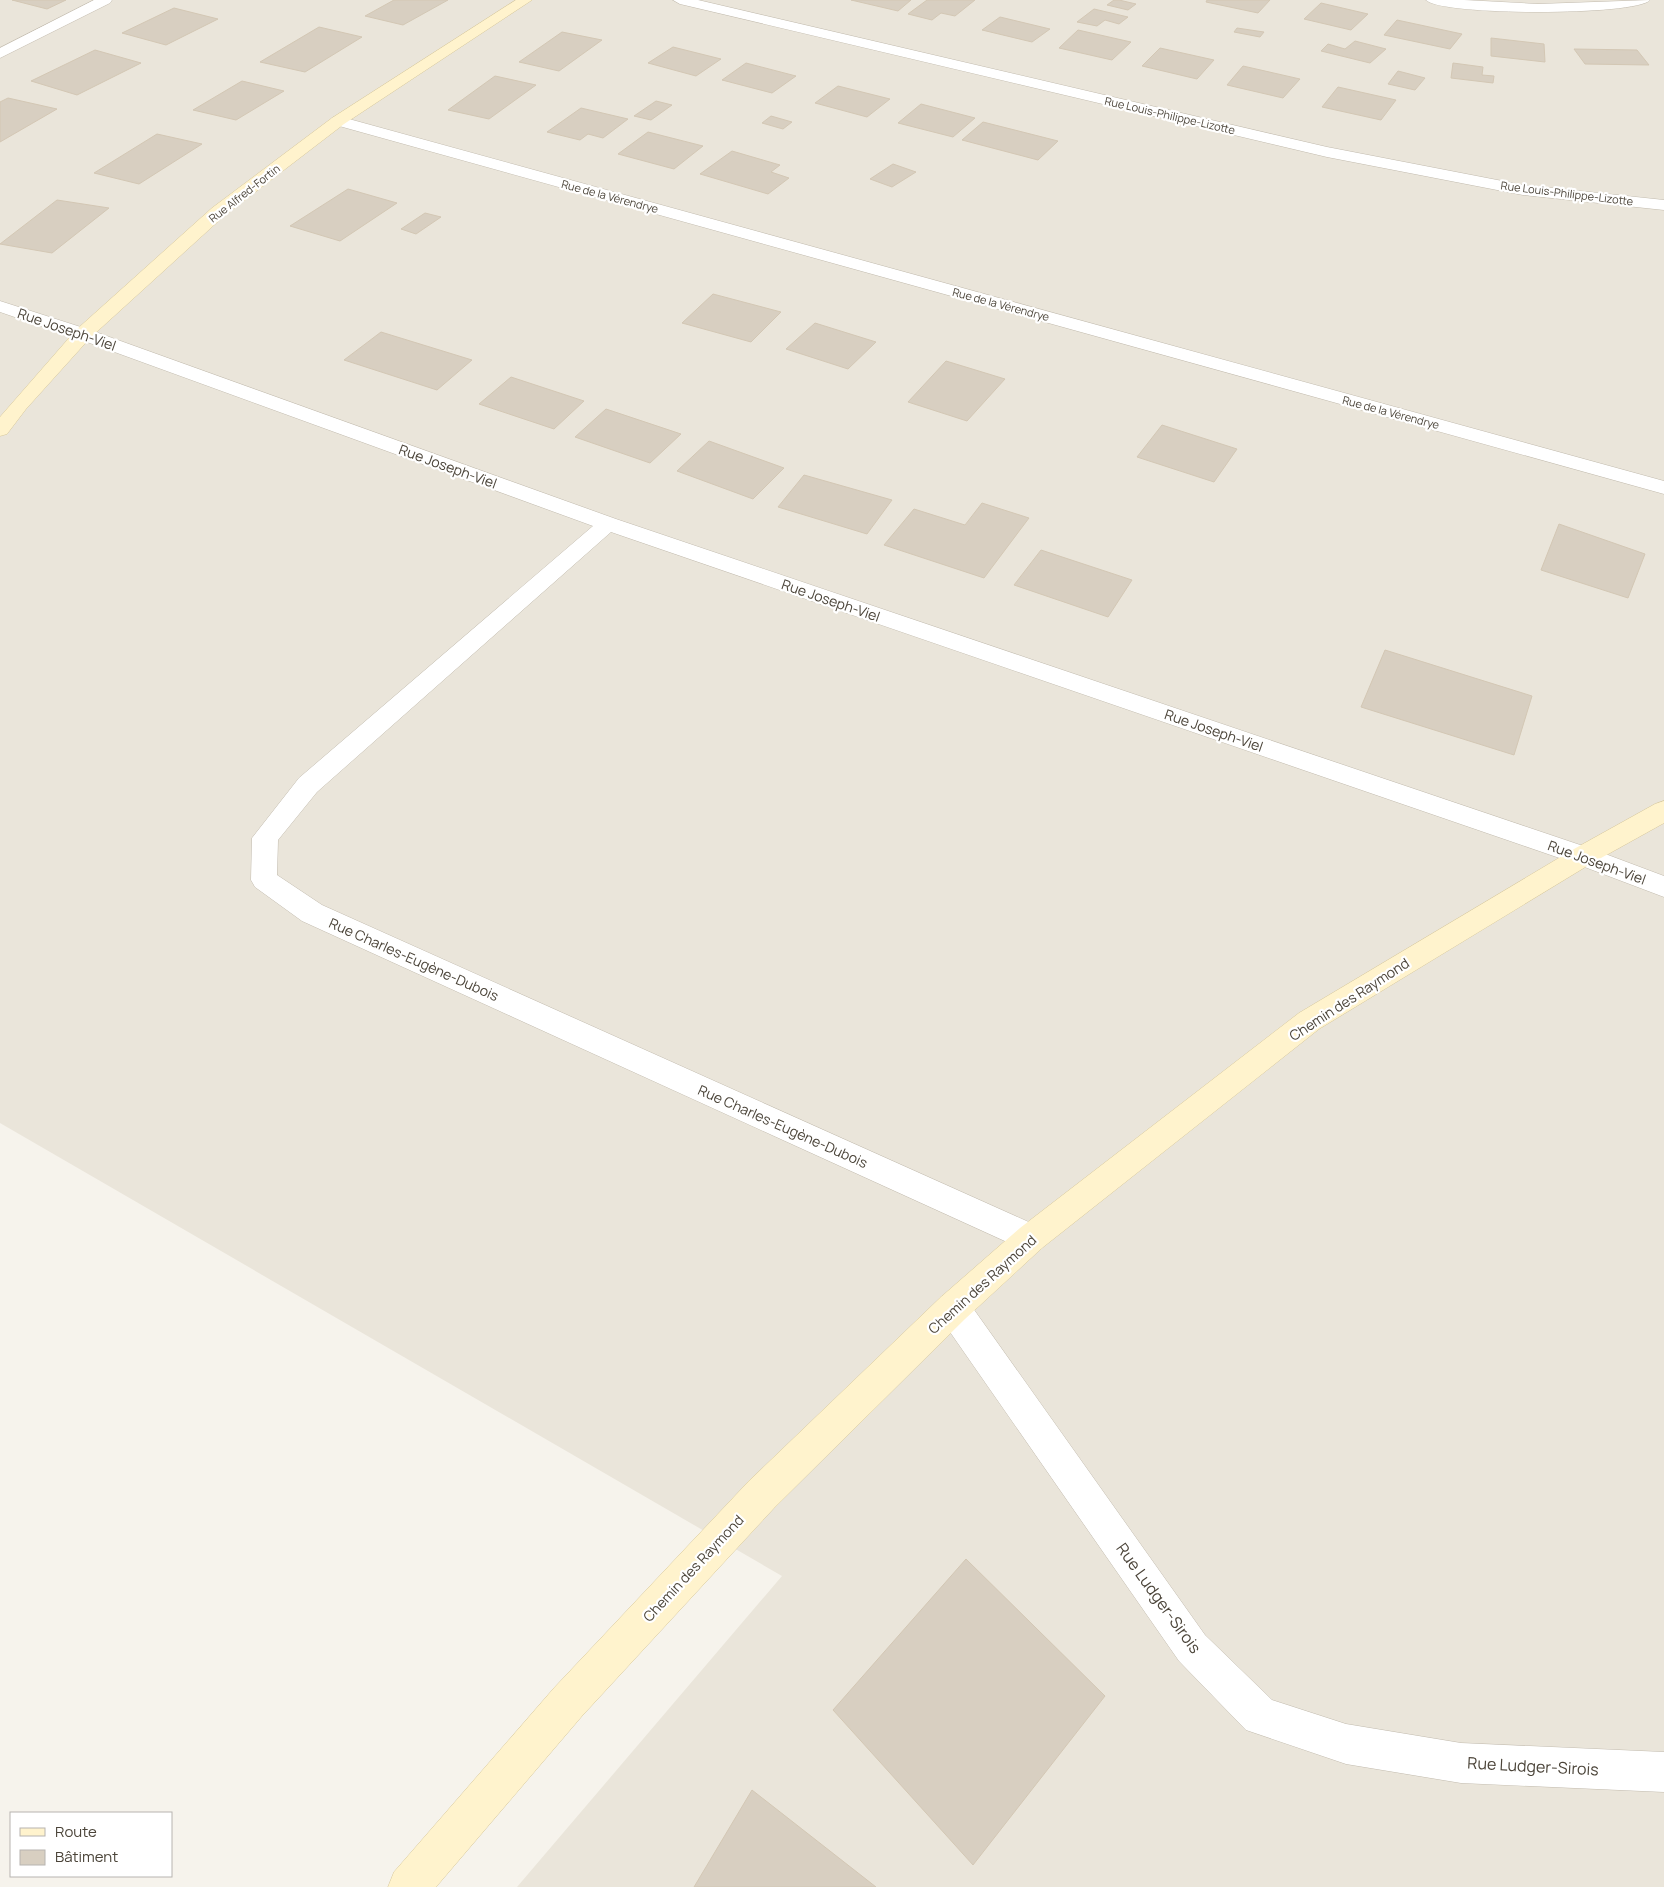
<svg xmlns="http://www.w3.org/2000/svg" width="1664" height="1887" font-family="Manrope,sans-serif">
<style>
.residential{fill:#eae5da}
.building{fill:#d8cfc1;stroke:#d3c7b4}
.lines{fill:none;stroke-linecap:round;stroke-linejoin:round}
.street-casing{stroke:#c2bbae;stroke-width:1}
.secondary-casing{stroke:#d6c79b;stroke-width:1}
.street{fill:#fff;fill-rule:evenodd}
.secondary{fill:#fff3cd;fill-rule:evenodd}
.labels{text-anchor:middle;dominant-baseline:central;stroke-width:4.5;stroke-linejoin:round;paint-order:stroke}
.far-street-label{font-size:11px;fill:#4b4439;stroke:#fff}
.street-label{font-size:14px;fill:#4b4439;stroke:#fff}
.near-street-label{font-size:16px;fill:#4b4439;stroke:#fff}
</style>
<rect width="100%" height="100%" fill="#f6f3ec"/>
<!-- residential -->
<path class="residential" d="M0 0H1664V1887H517L782 1576 0 1123Z"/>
<!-- building -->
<path class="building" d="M12 0H66L47 9Z
M394 0H448L403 25 365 16Z
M851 0H911L898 11Z
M927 0H975L955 16 941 13 932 20 908 14Z
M1114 0H1119L1136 4 1128 10 1107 5Z
M1207 0H1270L1258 13 1206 2Z
M1321 3 1368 14 1351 30 1304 19Z
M174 8 218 19 166 45 122 33Z
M1094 9 1128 17 1119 24 1105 20 1097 26 1077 22Z
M1000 17 1050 29 1032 42 982 30Z
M1397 20 1462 34 1450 49 1384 35Z
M319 27 362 37 305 72 260 62Z
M1237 28 1264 32 1260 37 1234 32Z
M1078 30 1131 42 1112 60 1059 48Z
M562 32 602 40 559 71 519 62Z
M1491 38 1544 44 1545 62 1491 56Z
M1355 41 1386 49 1370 63 1321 51 1328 44 1345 49Z
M673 47 721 59 696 76 648 63Z
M1160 48 1214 60 1197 79 1142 66Z
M1574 49 1637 50 1649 65 1585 64Z
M95 50 141 63 77 95 31 81Z
M746 63 796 76 772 93 722 80Z
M1453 63 1483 67 1482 75 1494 76 1493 83 1451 78Z
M1243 66 1300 79 1283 98 1227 85Z
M1398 71 1425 78 1415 90 1388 84Z
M495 76 536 85 489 119 448 110Z
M242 81 284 91 236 120 193 110Z
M838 86 890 99 867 117 815 103Z
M1338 87 1396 100 1381 120 1322 107Z
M8 98 57 109 0 142V102Z
M656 101 672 105 651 120 634 116Z
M921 104 975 118 953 137 898 123Z
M581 108 628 119 603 138 588 134 580 140 547 132Z
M771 116 792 122 783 129 762 123Z
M983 122 1058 141 1038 160 962 140Z
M648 132 703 146 674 169 618 154Z
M157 134 202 144 139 184 94 173Z
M732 151 780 165 771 172 789 178 768 194 700 174Z
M893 164 916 172 892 187 870 179Z
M348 189 397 203 340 241 290 226Z
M57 200 109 208 52 253 0 244Z
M425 213 441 217 416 234 401 229Z
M713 294 781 312 751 342 682 323Z
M815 323 876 342 848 369 786 349Z
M381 332 472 360 437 390 344 360Z
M946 361 1005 379 967 421 908 402Z
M511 377 584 401 554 429 479 404Z
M606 409 681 434 650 463 575 437Z
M1162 425 1237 449 1214 482 1137 457Z
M709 441 784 468 753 499 677 471Z
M804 475 892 500 867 534 778 507Z
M982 503 1029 518 984 578 884 545 914 509 965 525Z
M1559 524 1645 554 1628 598 1541 570Z
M1041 550 1132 580 1108 617 1014 585Z
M1385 650 1532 696 1514 755 1361 707Z
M966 1559 1105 1696 973 1865 833 1710Z
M752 1790 876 1887H694Z"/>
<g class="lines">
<defs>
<path id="street" d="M94 0H112L110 3 0 58V48Z
M673 0H698L1327 147 1523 185 1664 200V210L1523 195 1327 157 680 4Z
M1426 0H1464L1538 4 1650 0C1637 16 1439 16 1426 0Z
M338 116 1664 481V494L332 124 330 121 332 118Z
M0 301 90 330 616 519 1592 849 1664 876V897L1574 863 611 532 317 792 278 840 277 875 322 905 1042 1228 1047 1238 1042 1248 1031 1253 302 921 255 887 251 880 252 838 299 778 593 526 76 338 0 312Z
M953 1292 965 1297 1205 1635 1272 1700 1346 1724 1461 1743 1664 1752V1792L1461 1783 1346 1764 1246 1730 1179 1661 941 1319 937 1308 941 1297Z"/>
<path id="secondary" d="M516 0H532L344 124 224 216 90 338 26 409 7 434 0 436V417L76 330 212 208 332 118Z
M1664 801V823L1592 863 1319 1029 1042 1248 965 1319 775 1507 582 1716 436 1887H388L394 1872 554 1688 749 1481 941 1297 1020 1228 1299 1013 1574 849 1655 804Z"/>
</defs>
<!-- street casing -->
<use href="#street" class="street-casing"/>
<!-- secondary casing -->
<use href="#secondary" class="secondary-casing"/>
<!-- street -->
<use href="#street" class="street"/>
<!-- secondary -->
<use href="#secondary" class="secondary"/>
</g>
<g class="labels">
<!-- far-street labels -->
<g class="far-street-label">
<text transform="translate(1170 115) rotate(13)">Rue Louis-Philippe-Lizotte</text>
<text transform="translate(244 193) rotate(-38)">Rue Alfred-Fortin</text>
<text transform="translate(1567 193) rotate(7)">Rue Louis-Philippe-Lizotte</text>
<text transform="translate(610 196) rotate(15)">Rue de la Vérendrye</text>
<text transform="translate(1001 304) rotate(15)">Rue de la Vérendrye</text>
<text transform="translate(1391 412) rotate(15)">Rue de la Vérendrye</text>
</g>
<!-- street labels -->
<g class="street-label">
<text transform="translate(67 329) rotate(19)">Rue Joseph-Viel</text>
<text transform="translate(448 466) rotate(20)">Rue Joseph-Viel</text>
<text transform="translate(831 600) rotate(19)">Rue Joseph-Viel</text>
<text transform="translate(1214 730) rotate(19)">Rue Joseph-Viel</text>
<text transform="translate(1597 862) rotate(20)">Rue Joseph-Viel</text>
<text transform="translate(414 959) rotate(24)">Rue Charles-Eugène-Dubois</text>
<text transform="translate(1349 999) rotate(-33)">Chemin des Raymond</text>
<text transform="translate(783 1126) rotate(24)">Rue Charles-Eugène-Dubois</text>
<text transform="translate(982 1284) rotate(-42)">Chemin des Raymond</text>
<text transform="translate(693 1568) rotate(-47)">Chemin des Raymond</text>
</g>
<!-- near-street labels -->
<g class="near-street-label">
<text transform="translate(1159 1598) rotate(54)">Rue Ludger-Sirois</text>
<text transform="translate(1533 1766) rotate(3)">Rue Ludger-Sirois</text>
</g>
</g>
<!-- legend -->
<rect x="10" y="1812" width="162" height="65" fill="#ffffff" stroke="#b7b4b0"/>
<rect x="20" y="1828" width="25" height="8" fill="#fff3cd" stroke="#b7b4b0"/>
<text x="55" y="1837" font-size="15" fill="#4b4439">Route</text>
<rect x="20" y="1850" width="25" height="15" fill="#d8cfc1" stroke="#b7b4b0"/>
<text x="55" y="1862" font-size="15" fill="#4b4439">Bâtiment</text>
</svg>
